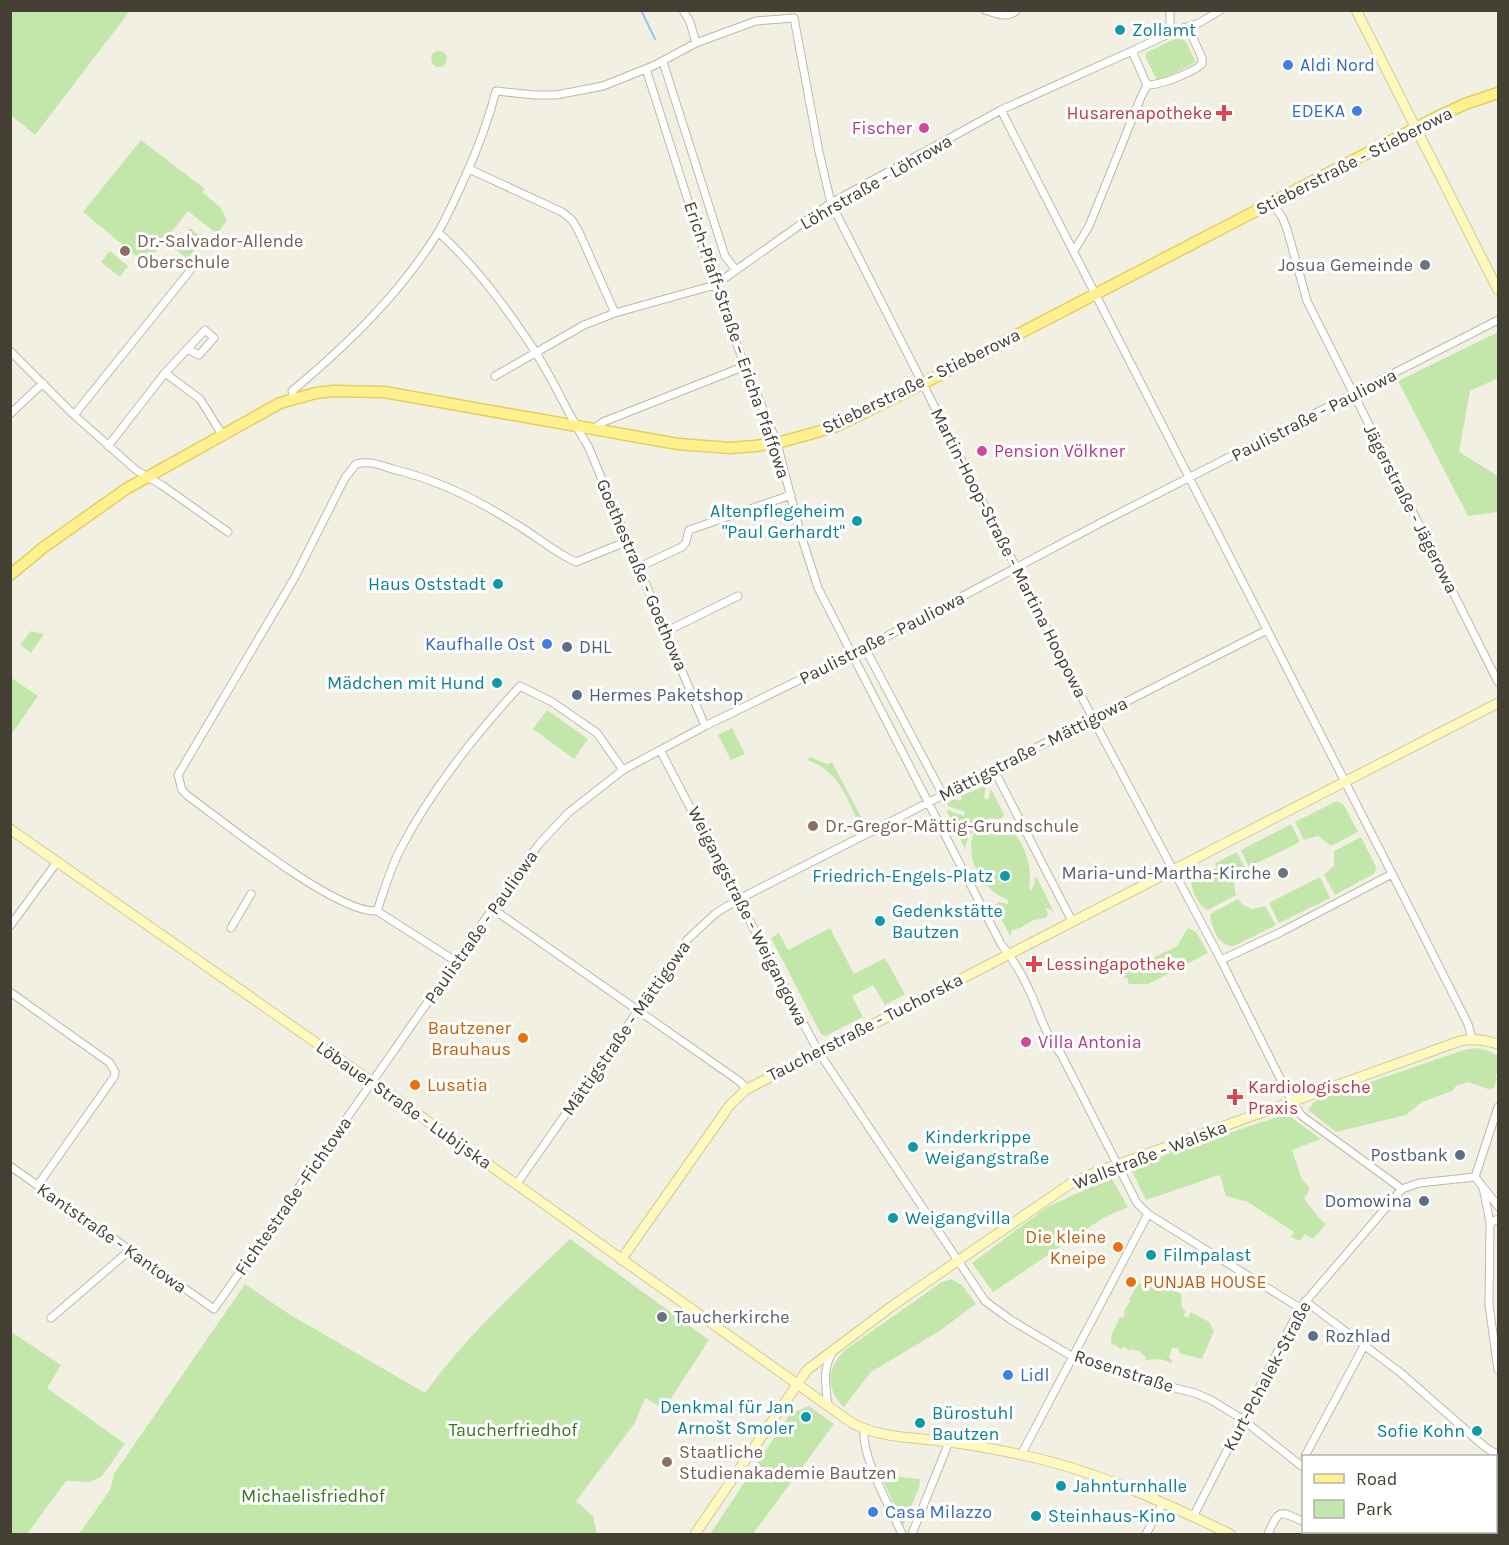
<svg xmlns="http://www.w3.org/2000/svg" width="1509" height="1545" font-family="Karla,sans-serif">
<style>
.green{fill:#c3e7ab}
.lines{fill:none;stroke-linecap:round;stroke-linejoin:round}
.stream{stroke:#9ec2f0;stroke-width:2}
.street-casing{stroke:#bdb9a6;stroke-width:9}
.secondary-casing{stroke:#d3cb93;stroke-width:11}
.primary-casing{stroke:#e4d060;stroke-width:13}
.street{stroke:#fff;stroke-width:7}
.secondary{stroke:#fff9c0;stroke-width:9}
.primary{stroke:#fff090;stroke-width:10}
.culture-dot{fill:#0f9aa8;stroke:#fff;stroke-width:2}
.shop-dot{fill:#3f7fe0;stroke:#fff;stroke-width:2}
.health-dot{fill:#e0444e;stroke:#fff;stroke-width:2}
.hotel-dot{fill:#d1479c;stroke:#fff;stroke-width:2}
.education-dot{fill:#8d6e63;stroke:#fff;stroke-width:2}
.worship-dot{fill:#6b7280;stroke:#fff;stroke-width:2}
.service-dot{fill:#5c6f8a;stroke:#fff;stroke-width:2}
.food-dot{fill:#e8710a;stroke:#fff;stroke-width:2}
.labels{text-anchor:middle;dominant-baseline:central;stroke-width:6;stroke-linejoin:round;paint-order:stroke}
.culture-label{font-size:18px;fill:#0d838f;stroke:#fff;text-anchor:start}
.shop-label{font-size:18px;fill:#366cbe;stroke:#fff;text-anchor:start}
.health-label{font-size:18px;fill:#be3a42;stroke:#fff;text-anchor:start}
.hotel-label{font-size:18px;fill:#b23c85;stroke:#fff;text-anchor:start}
.street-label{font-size:18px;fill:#444033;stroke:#fff}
.education-label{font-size:18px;fill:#785e54;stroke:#fff;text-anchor:start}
.worship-label{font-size:18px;fill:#5b616d;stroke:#fff;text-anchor:end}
.service-label{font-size:18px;fill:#4e5e75;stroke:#fff;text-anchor:start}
.food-label{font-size:18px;fill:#c56008;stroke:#fff;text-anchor:end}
.park-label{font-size:18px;fill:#397527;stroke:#fff}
</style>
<rect width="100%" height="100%" fill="#f2f0e3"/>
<!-- green -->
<path class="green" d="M10 11H130L35 135 11 115Z
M1179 37 1186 42 1196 62 1158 82 1145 56 1147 52Z
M431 59a8 8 0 1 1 16 0a8 8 0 1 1-16 0Z
M141 140 205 189 202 192 220 207 227 220 217 234 188 211 146 264 83 212Z
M190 228 204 239 187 259 174 248Z
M110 251 128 266 120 277 101 262Z
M1498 332V378L1470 391 1459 452 1498 476V512L1468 516 1398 381Z
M31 631 44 634 31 653 20 645Z
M10 677 38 696 11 735 10 734Z
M547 710 588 739 574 759 533 729Z
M732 728 745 754 731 760 718 735Z
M810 757 827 764 832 762 863 821 859 823C845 795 839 772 808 760Z
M985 786H986L984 798 988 800 991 789 1004 815 1000 819 988 818 985 823C1017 817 1035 862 1029 888L1032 890 1036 876 1054 912 1045 907 1048 914 1046 918 1034 920 1020 928 1012 930 1010 936 995 907 999 902 1008 904V900C982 890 964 859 974 832L969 834 965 849 947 812V810L964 816 965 812 948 806 947 803 956 798 958 801 962 799 961 796Z
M1337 801 1344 805 1358 832 1331 846 1318 836 1304 840 1295 822Z
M1291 824 1300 842 1249 867 1241 850Z
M1361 837 1376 867 1375 873 1335 895 1324 875 1334 866V851Z
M1237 852 1245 869C1235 876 1232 883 1236 895L1208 910C1198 906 1189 887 1192 877L1204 869 1206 873 1217 868 1215 863Z
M1320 877 1330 898 1279 923 1269 903Z
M1238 899 1243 905 1252 909 1265 906 1276 925 1234 946C1218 947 1211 926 1210 914Z
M830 928 854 974 885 958 905 994 885 1005 873 985 852 996 863 1017 825 1036 821 1034 771 938 779 933 788 950Z
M1188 928 1196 932 1208 953 1148 984H1129L1127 978 1122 977 1123 973 1177 946Z
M1477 1048 1489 1051 1498 1056V1073H1497L1495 1077 1497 1078 1494 1088 1488 1089 1468 1082 1456 1086 1452 1091 1422 1102 1406 1115 1336 1132 1308 1110 1315 1101 1464 1050Z
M1280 1116H1289L1321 1139 1292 1150 1301 1177 1310 1189 1304 1198 1318 1217 1326 1224 1313 1239 1305 1234 1300 1241 1291 1237 1294 1232 1248 1202 1226 1196 1220 1175 1234 1170 1146 1200 1131 1169 1174 1151Z
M1111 1177 1128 1207 1103 1218 993 1292 972 1263 1046 1208Z
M570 1239 709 1340 664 1409 645 1398 635 1423 576 1501 593 1516 597 1534H79L110 1490 114 1474 245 1284 289 1314 425 1393C466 1336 519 1288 570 1239Z
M951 1279 962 1285 976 1304 938 1332 871 1372 844 1407C825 1389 827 1368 845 1350L942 1282Z
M1139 1283 1142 1285 1144 1283 1152 1288 1161 1284 1181 1294 1182 1308 1186 1310 1184 1316 1188 1318 1191 1312 1209 1322 1214 1331 1202 1359 1179 1353V1349L1172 1347 1169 1358 1173 1360 1171 1363 1160 1359 1145 1360 1146 1357 1141 1354V1352L1131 1349 1130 1351 1123 1346 1121 1349 1113 1344 1112 1347 1111 1336 1120 1317 1123 1318 1125 1312 1124 1311 1131 1300 1129 1299Z
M10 1331 61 1365 47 1388 125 1444 102 1476 90 1482 66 1481 27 1534H11Z
M809 1406 834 1424 753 1534H710L790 1414Z
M881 1475 920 1479 919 1488 903 1526Z"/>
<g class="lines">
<!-- stream -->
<path class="stream" d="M641 10 655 39"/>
<defs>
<path id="street" d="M683 10 690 22 696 43
M985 10C996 14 1008 19 1017 10
M1170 34V10
M663 62 725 256 736 270
M646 69 715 285 745 366 777 443 800 532 818 588 1001 944C1013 959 1023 976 1031 994 1040 1014 1046 1037 1061 1054L1137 1203 1148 1214 1300 1308
M1147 85 1132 51 1177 30 1199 23 1221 10
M1147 85C1161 85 1192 73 1202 64V58L1188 27
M1001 110 1404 897 1468 1024 1472 1039
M469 169 562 212 572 220 579 232 615 313
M1272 203 1282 217 1287 229 1307 301 1498 682
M438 232C475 265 509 311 536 353 555 383 569 416 588 446L705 726
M1074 251 1089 226 1141 97 1147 85
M10 351 74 415 136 470 163 486 228 532
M165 373 200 399 223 436
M495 376 584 325 615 313 715 285 831 203 1001 110 1132 51
M294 398 292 391C347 345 399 295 437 234 448 216 456 196 465 177 478 148 488 122 496 91L535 95H556L603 86 653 66 696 43 756 21 794 18 819 152 831 203 1093 719 1221 960 1292 1102 1302 1116 1402 1189
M10 414 43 383
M74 415 197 262
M594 429 603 422 745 366
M108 446 165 373 205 330 214 338 199 355 187 349
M639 567 682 547 686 542 689 530 791 495
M667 631 738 596
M865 648 943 795
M660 750 818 1051 985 1301 1011 1320 1073 1357 1159 1384 1195 1393 1211 1400 1242 1419 1304 1468
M994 770 1072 921
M493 909 739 1081 747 1089
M377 911C384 891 390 869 400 850 431 790 475 735 520 686L552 702 597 733 623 770
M10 926 57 862
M231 928 251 894
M1221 960 1281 932 1392 874
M457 962 377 911C337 914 224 822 188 796L182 790 178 775 295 577 345 478 356 464C372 460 381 466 396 470 437 480 478 500 514 523 535 535 554 552 576 562L628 541
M10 992 110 1063 115 1072 114 1077 38 1185
M10 1166 214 1309 514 878 540 843 568 813 623 770 705 726 865 648 1104 521 1498 320
M1475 1177 1498 1107
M1475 1177 1498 1206
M516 1185 688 939 716 913 739 899 1267 630
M1483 1187 1490 1223 1489 1305 1498 1370
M1490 1223 1498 1219
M1305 1301 1401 1373 1485 1447 1498 1455
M51 1318 129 1251
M828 1406C826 1388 822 1370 832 1353
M864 1429C861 1457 890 1507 902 1534
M1021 1455 1148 1214
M1305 1456 1365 1344
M1496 1499 1498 1497
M1496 1514 1497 1509
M1193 1517 1300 1308 1402 1189 1419 1183 1475 1177
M1324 1532 1330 1534
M1394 1532 1397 1534
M912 1534 949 1442
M1146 1534 1163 1503
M1268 1534C1279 1509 1279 1510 1304 1522
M1484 1534 1486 1532"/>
<path id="secondary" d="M1356 10 1498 290
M10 829 388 1093 852 1423C880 1438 911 1437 941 1441 968 1444 995 1449 1022 1455 1095 1470 1163 1502 1230 1534
M621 1260 730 1105 747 1089 1498 703
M1496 1482H1498
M695 1534 807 1370 892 1306 1070 1184 1094 1173 1460 1041C1474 1038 1485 1040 1498 1044
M1438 1534 1441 1532"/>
<path id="primary" d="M10 575 44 547 126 489 280 403 316 393 333 391 384 392 678 444 730 448 755 446 777 443 810 434 837 426 924 383 1433 119 1465 104 1498 93"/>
</defs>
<!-- street casing -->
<use href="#street" class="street-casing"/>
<!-- secondary casing -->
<use href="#secondary" class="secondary-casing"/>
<!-- primary casing -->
<use href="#primary" class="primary-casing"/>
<!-- street -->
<use href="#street" class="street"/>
<!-- secondary -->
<use href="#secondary" class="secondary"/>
<!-- primary -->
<use href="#primary" class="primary"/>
</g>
<!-- markers -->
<g class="culture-dot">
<circle cx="1120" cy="30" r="6"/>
<circle cx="857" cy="521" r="6"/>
<circle cx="498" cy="584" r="6"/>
<circle cx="497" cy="683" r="6"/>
<circle cx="1005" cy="876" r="6"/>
<circle cx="880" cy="921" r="6"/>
<circle cx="913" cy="1147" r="6"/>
<circle cx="893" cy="1218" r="6"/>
<circle cx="1151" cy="1255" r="6"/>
<circle cx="806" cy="1417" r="6"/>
<circle cx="920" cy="1423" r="6"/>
<circle cx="1477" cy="1431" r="6"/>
<circle cx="1061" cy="1486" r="6"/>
<circle cx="1036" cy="1516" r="6"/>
</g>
<g class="shop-dot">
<circle cx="1288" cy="65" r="6"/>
<circle cx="1357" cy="111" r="6"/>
<circle cx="547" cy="644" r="6"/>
<circle cx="1008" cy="1375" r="6"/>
<circle cx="873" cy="1512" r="6"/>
</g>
<g class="health-dot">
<path d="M1221 104h6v6h6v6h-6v6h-6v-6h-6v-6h6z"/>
<path d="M1031 955h6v6h6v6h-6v6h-6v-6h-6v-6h6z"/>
<path d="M1232 1088h6v6h6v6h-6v6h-6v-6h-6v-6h6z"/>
</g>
<g class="hotel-dot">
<circle cx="924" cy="128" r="6"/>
<circle cx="982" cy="451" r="6"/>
<circle cx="1026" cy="1042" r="6"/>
</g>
<g class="education-dot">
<circle cx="125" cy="251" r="6"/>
<circle cx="813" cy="826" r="6"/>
<circle cx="667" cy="1462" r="6"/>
</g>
<g class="worship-dot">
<circle cx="1425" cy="265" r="6"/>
<circle cx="1283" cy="873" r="6"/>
<circle cx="662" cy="1317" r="6"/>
</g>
<g class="service-dot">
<circle cx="567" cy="647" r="6"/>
<circle cx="577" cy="695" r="6"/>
<circle cx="1460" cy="1155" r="6"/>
<circle cx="1424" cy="1201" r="6"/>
<circle cx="1313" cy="1336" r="6"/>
</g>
<g class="food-dot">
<circle cx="523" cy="1038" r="6"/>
<circle cx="415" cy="1085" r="6"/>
<circle cx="1118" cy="1247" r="6"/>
<circle cx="1131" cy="1282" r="6"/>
</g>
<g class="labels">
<!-- culture labels -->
<g class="culture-label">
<text x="1132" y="30">Zollamt</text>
<text x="845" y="511" text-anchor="end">Altenpflegeheim<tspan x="845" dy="21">"Paul Gerhardt"</tspan></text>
<text x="486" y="584" text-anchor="end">Haus Oststadt</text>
<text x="485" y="683" text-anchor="end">Mädchen mit Hund</text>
<text x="993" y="876" text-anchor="end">Friedrich-Engels-Platz</text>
<text x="892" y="911">Gedenkstätte<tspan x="892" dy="21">Bautzen</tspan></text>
<text x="925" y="1137">Kinderkrippe<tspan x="925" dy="21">Weigangstraße</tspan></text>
<text x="905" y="1218">Weigangvilla</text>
<text x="1163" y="1255">Filmpalast</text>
<text x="794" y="1407" text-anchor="end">Denkmal für Jan<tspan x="794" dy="21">Arnošt Smoler</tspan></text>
<text x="932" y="1413">Bürostuhl<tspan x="932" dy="21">Bautzen</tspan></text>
<text x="1465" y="1431" text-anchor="end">Sofie Kohn</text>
<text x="1073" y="1486">Jahnturnhalle</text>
<text x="1048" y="1516">Steinhaus-Kino</text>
</g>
<!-- shop labels -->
<g class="shop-label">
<text x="1300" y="65">Aldi Nord</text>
<text x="1345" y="111" text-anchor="end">EDEKA</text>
<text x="535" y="644" text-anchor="end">Kaufhalle Ost</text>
<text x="1020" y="1375">Lidl</text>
<text x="885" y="1512">Casa Milazzo</text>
</g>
<!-- health labels -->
<g class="health-label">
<text x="1212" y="113" text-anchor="end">Husarenapotheke</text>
<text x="1046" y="964">Lessingapotheke</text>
<text x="1248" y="1087">Kardiologische<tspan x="1248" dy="21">Praxis</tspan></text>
</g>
<!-- hotel labels -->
<g class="hotel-label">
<text x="912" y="128" text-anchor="end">Fischer</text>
<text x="994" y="451">Pension Völkner</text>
<text x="1038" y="1042">Villa Antonia</text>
</g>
<!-- street labels -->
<g class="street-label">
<text transform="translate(1354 161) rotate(-27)">Stieberstraße - Stieberowa</text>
<text transform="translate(876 182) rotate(-30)">Löhrstraße - Löhrowa</text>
<text transform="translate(737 340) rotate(71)">Erich-Pfaff-Straße – Ericha Pfaffowa</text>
<text transform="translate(921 381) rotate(-26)">Stieberstraße - Stieberowa</text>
<text transform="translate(1314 415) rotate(-27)">Paulistraße - Pauliowa</text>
<text transform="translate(1411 509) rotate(63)">Jägerstraße - Jägerowa</text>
<text transform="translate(1009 553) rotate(63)">Martin-Hoop-Straße - Martina Hoopowa</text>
<text transform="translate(642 575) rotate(67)">Goethestraße - Goethowa</text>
<text transform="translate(882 638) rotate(-27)">Paulistraße - Pauliowa</text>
<text transform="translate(1033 749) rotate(-27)">Mättigstraße - Mättigowa</text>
<text transform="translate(748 916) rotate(63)">Weigangstraße - Weigangowa</text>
<text transform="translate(481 927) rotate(-55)">Paulistraße - Pauliowa</text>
<text transform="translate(865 1027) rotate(-27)">Taucherstraße - Tuchorska</text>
<text transform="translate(626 1028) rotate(-55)">Mättigstraße - Mättigowa</text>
<text transform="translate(404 1105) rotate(35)">Löbauer Straße - Lubijska</text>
<text transform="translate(1150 1155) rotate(-21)">Wallstraße - Walska</text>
<text transform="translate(293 1196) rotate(-55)">Fichtestraße -Fichtowa</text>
<text transform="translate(112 1238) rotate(35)">Kantstraße - Kantowa</text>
<text transform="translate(1124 1371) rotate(18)">Rosenstraße</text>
<text transform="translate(1267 1376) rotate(-62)">Kurt-Pchalek-Straße</text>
</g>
<!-- education labels -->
<g class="education-label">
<text x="137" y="241">Dr.-Salvador-Allende<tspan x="137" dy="21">Oberschule</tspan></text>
<text x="825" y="826">Dr.-Gregor-Mättig-Grundschule</text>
<text x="679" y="1452">Staatliche<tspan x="679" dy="21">Studienakademie Bautzen</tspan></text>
</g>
<!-- worship labels -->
<g class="worship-label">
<text x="1413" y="265">Josua Gemeinde</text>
<text x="1271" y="873">Maria-und-Martha-Kirche</text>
<text x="674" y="1317" text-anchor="start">Taucherkirche</text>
</g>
<!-- service labels -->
<g class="service-label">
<text x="579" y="647">DHL</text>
<text x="589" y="695">Hermes Paketshop</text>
<text x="1448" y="1155" text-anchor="end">Postbank</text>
<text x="1412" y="1201" text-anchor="end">Domowina</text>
<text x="1325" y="1336">Rozhlad</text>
</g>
<!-- food labels -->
<g class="food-label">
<text x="511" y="1028">Bautzener<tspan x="511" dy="21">Brauhaus</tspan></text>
<text x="427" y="1085" text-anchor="start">Lusatia</text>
<text x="1106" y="1237">Die kleine<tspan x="1106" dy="21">Kneipe</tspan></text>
<text x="1143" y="1282" text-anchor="start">PUNJAB HOUSE</text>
</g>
<!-- park labels -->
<g class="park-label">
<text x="513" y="1430">Taucherfriedhof</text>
<text x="313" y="1496">Michaelisfriedhof</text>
</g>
</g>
<!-- border -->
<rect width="1509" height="1545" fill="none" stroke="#444033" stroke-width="24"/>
<!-- legend -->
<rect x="1302" y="1455" width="195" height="78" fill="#ffffff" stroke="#b4b3ad" stroke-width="1.5"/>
<rect x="1314" y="1474" width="30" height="9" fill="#fff090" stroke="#b4b3ad" stroke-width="1.5"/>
<text x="1356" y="1485" font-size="18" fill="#444033">Road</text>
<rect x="1314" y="1500" width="30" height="18" fill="#c3e7ab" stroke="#b4b3ad" stroke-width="1.5"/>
<text x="1356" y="1515" font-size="18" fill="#444033">Park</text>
</svg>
